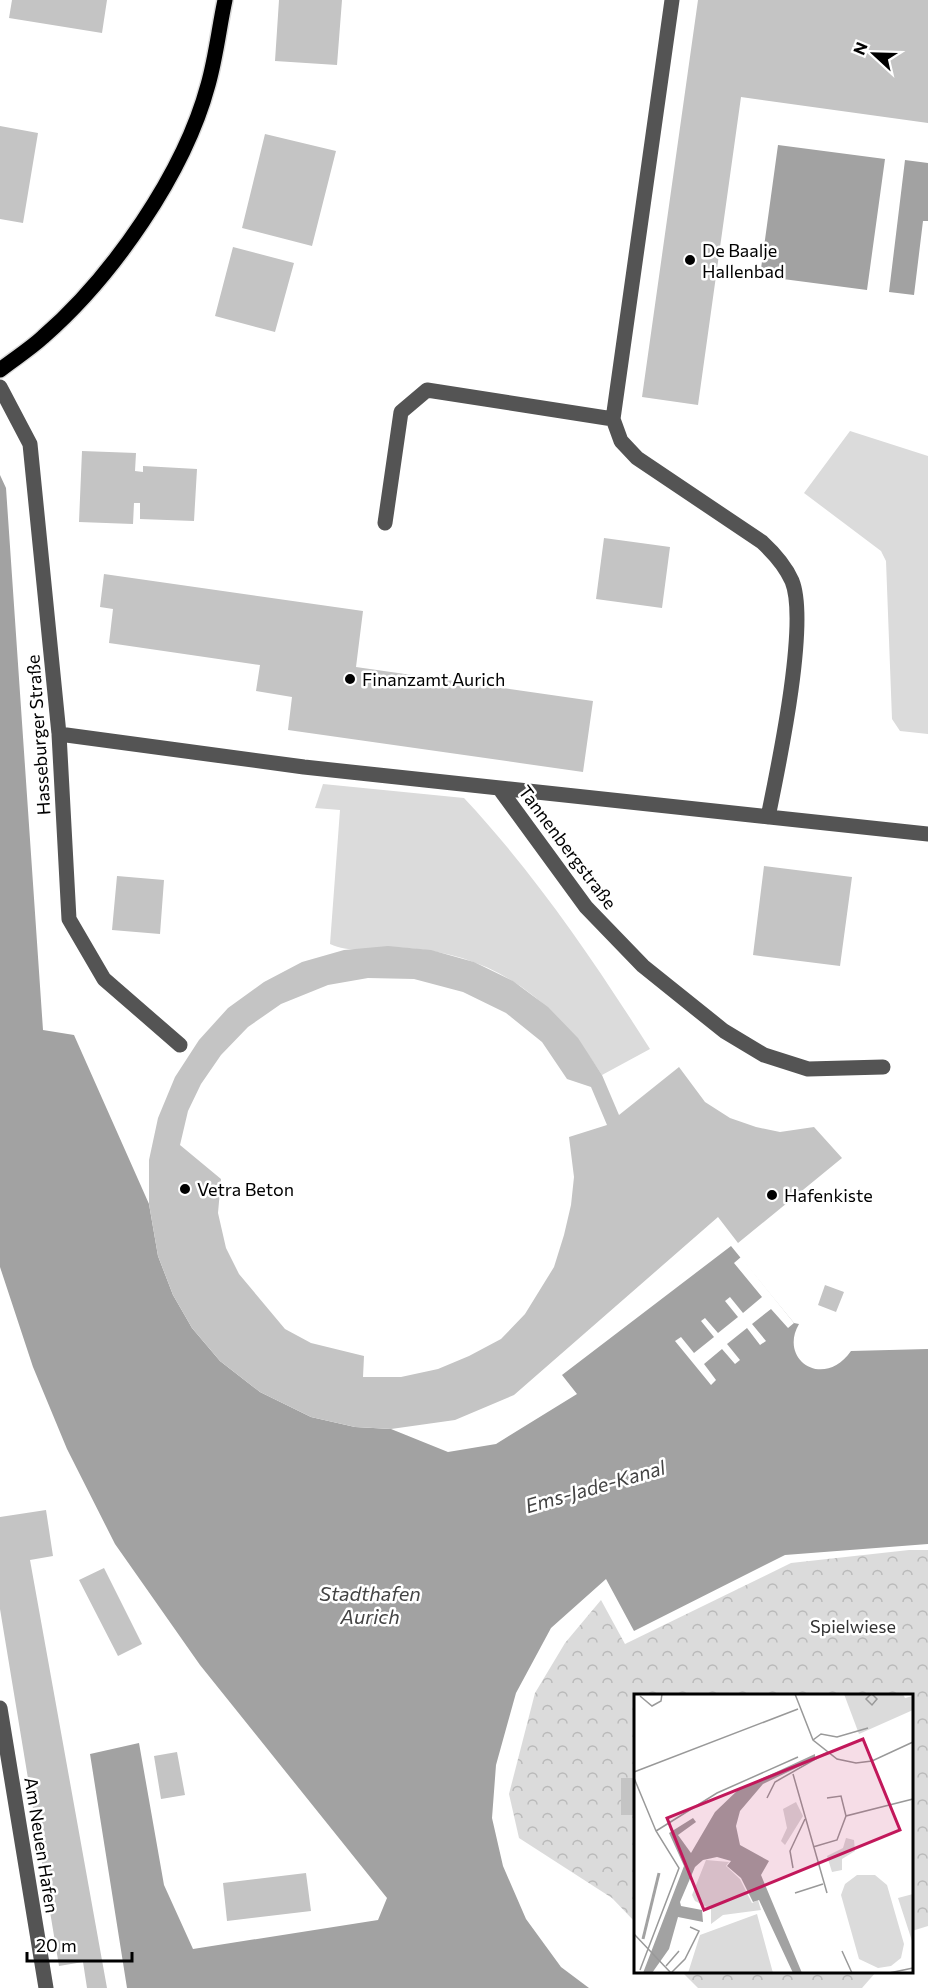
<svg xmlns="http://www.w3.org/2000/svg" width="928" height="1988" font-family="Commissioner,sans-serif">
<style>
.grass{fill:#dbdbdb}
.forest{fill:url(#forest-crowns)}
.water{fill:#a2a2a2}
.pier{fill:#fff}
.building{fill:#c4c4c4;fill-rule:evenodd}
.lines{fill:none;stroke-linecap:round;stroke-linejoin:round}
.major-casing{stroke:#dbdbdb;stroke-width:18}
.minor{stroke:#545454;stroke-width:15}
.major{stroke:#000;stroke-width:15}
.poi-dot{fill:#000;stroke:#fff;stroke-width:2}
.labels{text-anchor:middle;dominant-baseline:central;stroke-width:5;stroke-linejoin:round;paint-order:stroke}
.poi-label{font-size:18px;fill:#000;stroke:#fff;text-anchor:start}
.street-label{font-size:18px;fill:#000;stroke:#fff}
.park-label{font-size:18px;fill:#323232;stroke:#fff}
.water-label{font-size:20px;font-style:italic;fill:#434343;stroke:#fff}
.inset-river{fill:none;stroke:#a2a2a2;stroke-width:3}
.inset-road{fill:none;stroke:#999;stroke-width:1.5}
.view{fill:#c2185b;fill-opacity:0.15;stroke:#c2185b;stroke-width:3}
.inset-edge{fill:none;stroke:#000;stroke-width:3}
</style>
<defs>
<pattern id="forest-crowns" width="20" height="18" patternUnits="userSpaceOnUse" patternTransform="scale(1.5)"><rect width="20" height="18" fill="#dbdbdb"/><path d="M2 6a3 3 0 1 1 6 0M12 15a3 3 0 1 1 6 0" fill="none" stroke="#bababa"/></pattern>
</defs>
<rect width="100%" height="100%" fill="#fff"/>
<!-- grass -->
<path class="grass" d="M850 431 928 456V734L900 731 892 719 886 561 881 551 804 493Z
M323 784 464 798C535 874 594 961 650 1049L602 1075C554 1001 498 955 407 948 381 946 354 955 330 944L340 810 315 808Z"/>
<!-- forest -->
<path class="forest" d="M909 1550H928V1926L912 1931V1696H636L635 1922 612 1898 519 1838 509 1794 535 1693 565 1643 601 1600 625 1644 791 1563Z
M682 1972H876L862 1988H698Z"/>
<!-- water -->
<path class="water" d="M778 145 885 159 867 290 760 276Z
M905 160 928 163V221H923L914 295 889 292Z
M0 475 6 488 43 1030 74 1035 149 1204 158 1256 173 1295 192 1328 220 1361 260 1392 311 1417 355 1427 391 1429 448 1452 496 1444 577 1394 562 1375 731 1246 794 1323 799 1324C778 1360 824 1390 851 1351L928 1349V1544L785 1555 634 1631 606 1579 551 1628 516 1693 496 1765 492 1818 503 1866 526 1919 561 1967 589 1988H127L90 1754 139 1743 164 1885 193 1949 378 1920 387 1898 200 1665 115 1544 67 1449 33 1367 0 1267Z"/>
<!-- pier -->
<path class="pier" d="M741 1257 794 1323 788 1328 771 1309 752 1324 766 1341 760 1345 747 1328 727 1344 740 1360 735 1364 722 1349 704 1364 716 1380 711 1385 675 1341 681 1337 694 1353 714 1337 701 1321 705 1318 718 1333 738 1317 725 1301 730 1297 743 1313 762 1297 734 1263Z"/>
<!-- building -->
<path class="building" d="M12 0H107L102 33 9 18Z
M279 0H342L337 65 275 61Z
M698 0H928V123L741 97 698 405 642 397Z
M0 126 38 133 23 223 0 219Z
M265 134 336 151 312 246 242 228Z
M233 247 294 263 275 332 215 316Z
M82 451 136 453 135 471 143 472V466L197 469 194 521 140 519V503H134L133 524 79 522Z
M604 538 670 547 662 608 596 599Z
M104 574 363 611 356 667 593 701 583 772 288 730 292 697 256 691 260 665 109 643 113 609 100 607Z
M764 866 852 877 840 966 753 955Z
M117 876 164 880 160 934 112 930Z
M388 946 431 950 474 962 513 981 548 1007 578 1038 602 1075 619 1115 679 1067 705 1102 730 1118 756 1127 780 1132 814 1127 842 1158 738 1243 718 1217 514 1395 455 1420 391 1429 355 1427 311 1417 260 1392 220 1361 192 1328 173 1295 158 1256 149 1204V1160L158 1118 175 1077 199 1040 228 1008 264 982 302 962 344 950ZM368 978 414 979 463 992 506 1013 542 1042 567 1079 591 1087 607 1125 569 1137 574 1177 571 1205 564 1235 554 1267 525 1314 501 1339 469 1356 438 1369 401 1377H363L364 1356 311 1343 285 1329 239 1274 226 1248 218 1213 221 1179 180 1145 188 1111 201 1084 221 1055 248 1027 281 1004 328 985Z
M825 1285 844 1292 836 1312 818 1305Z
M46 1510 53 1556 30 1560 107 1988H87L83 1962 59 1966 0 1609V1517Z
M104 1568 142 1644 118 1656 79 1580Z
M177 1752 185 1795 161 1799 154 1756Z
M621 1778H636V1815H621Z
M306 1873 311 1911 227 1921 223 1883Z"/>
<g class="lines">
<defs>
<path id="major" d="M0 370C14 359 30 349 43 337 112 277 184 174 208 85 216 57 219 28 225 0"/>
</defs>
<!-- major casing -->
<use href="#major" class="major-casing"/>
<!-- minor -->
<path class="minor" d="M672 0 613 419 621 441 637 458 762 542C775 554 785 565 792 581 809 623 778 768 768 817
M0 387 30 444 59 734 69 919 104 979 180 1045
M385 523 401 412 427 390 613 419
M59 734 304 767 928 834
M499 788 586 907 643 966 724 1031 764 1055 808 1069 883 1067
M0 1708 46 1988"/>
<!-- major -->
<use href="#major" class="major"/>
</g>
<!-- markers -->
<g class="poi-dot">
<circle cx="690" cy="260" r="6"/>
<circle cx="350" cy="679" r="6"/>
<circle cx="185" cy="1189" r="6"/>
<circle cx="772" cy="1195" r="6"/>
</g>
<g class="labels">
<!-- poi labels -->
<g class="poi-label">
<text x="702" y="250">De Baalje<tspan x="702" dy="21">Hallenbad</tspan></text>
<text x="362" y="679">Finanzamt Aurich</text>
<text x="197" y="1189">Vetra Beton</text>
<text x="784" y="1195">Hafenkiste</text>
</g>
<!-- street labels -->
<g class="street-label">
<text transform="translate(38 735) rotate(-94)">Hasseburger Straße</text>
<text transform="translate(568 847) rotate(53)">Tannenbergstraße</text>
<text transform="translate(42 1845) rotate(81)">Am Neuen Hafen</text>
</g>
<!-- park labels -->
<g class="park-label">
<text x="853" y="1626">Spielwiese</text>
</g>
<!-- water labels -->
<g class="water-label">
<text transform="translate(595 1486) rotate(-16)">Ems-Jade-Kanal</text>
<text x="370" y="1593">Stadthafen<tspan x="370" dy="23">Aurich</tspan></text>
</g>
</g>
<!-- overview -->
<g transform="translate(634 1694)">
<rect width="279" height="279" fill="#fff"/>
<path d="M162 108 169 122 151 151 147 147 153 134 149 115ZM212 144 220 146 221 157 208 165V176L198 178 193 162 209 154ZM223 181H241L253 191 270 250 267 264 257 272 244 274 225 265 207 201 211 190ZM279 200V250L264 204ZM123 220 139 279H54L66 241Z" fill="#dbdbdb"/>
<path d="M210 0H269L271 4 279 2V16L225 40ZM72 166 95 168 92 172 106 185 118 209 124 206 127 216 89 221 77 230V215L61 207 58 201Z" fill="#dbdbdb"/>
<path d="M181 60V65L129 90 106 117 102 132 106 151 135 167 127 181 168 279H159L125 206 119 208 107 184 93 172 97 167 83 163 69 166 61 173 46 208 47 212 68 216 69 228 44 223 35 255 18 279H9L50 172 35 139 59 124 62 128 44 141 57 159 81 118 105 95Z" fill="#a2a2a2"/>
<path class="inset-river" d="M9 245 25 179"/>
<path class="inset-road" d="M161 0 179 46 203 65 222 69 238 67 279 48M237 0 232 5 238 11 243 5 238 0M6 2 18 12 27 7 28 0M179 46 187 40 203 43 234 34M0 78 164 15M159 80 193 199M0 84 22 137 45 174 6 276M133 104 141 88 192 59M193 104 207 102 212 122M22 137 83 99 164 63M179 153 203 146 212 122 279 105M159 174 156 157 171 125M161 199 189 190M0 240 37 279M208 257 218 279M32 272 45 257M37 279 51 265 65 237 56 233M255 279 279 274"/>
<path class="view" d="M229 45 266 136 70 216 33 124Z"/>
<rect width="279" height="279" class="inset-edge"/>
</g>
<!-- north arrow -->
<g transform="translate(874 54) rotate(292)" stroke="#ffffff" stroke-width="4.5" paint-order="stroke">
<path d="M0-4.5L10 22L0 15L-10 22Z" fill="#000000"/>
<text y="-9" font-size="16" font-weight="bold" text-anchor="middle" fill="#000000">N</text>
</g>
<!-- scale -->
<path d="M27 1952v9h105v-9" fill="none" stroke="#000000" stroke-width="3"/>
<text x="36" y="1952" font-size="18" fill="#000000" stroke="#ffffff" stroke-width="4.5" paint-order="stroke">20 m</text>
</svg>
